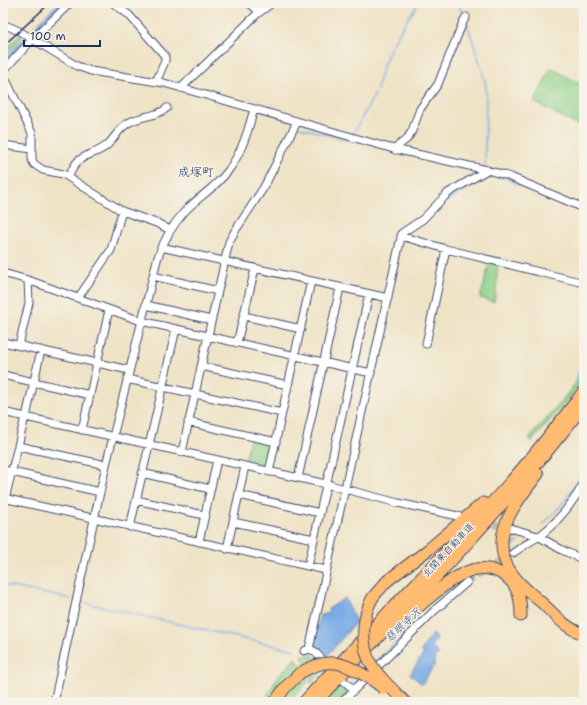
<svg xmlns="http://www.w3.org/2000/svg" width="587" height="705" font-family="'Shantell Sans','Klee One',sans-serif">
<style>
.green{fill:#8dd088;stroke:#548073}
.water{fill:#7cace6;stroke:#4c6ea2}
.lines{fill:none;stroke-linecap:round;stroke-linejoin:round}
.stream{stroke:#7cace6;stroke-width:1.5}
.minor-tunnel{stroke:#c5bfb1;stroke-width:7;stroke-dasharray:7 3.5;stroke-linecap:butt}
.minor-casing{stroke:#3b4a6e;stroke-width:9}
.highway-casing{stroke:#3b4a6e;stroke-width:13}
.minor{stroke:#fff;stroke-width:7}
.highway{stroke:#ffbb71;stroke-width:11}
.rail{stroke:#1b2f5e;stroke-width:1.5}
.highway-bridge-casing{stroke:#3b4a6e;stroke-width:13;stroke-linecap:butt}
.highway-bridge{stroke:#ffbb71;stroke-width:11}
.labels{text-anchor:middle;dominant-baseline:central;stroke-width:3;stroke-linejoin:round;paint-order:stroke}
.street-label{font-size:10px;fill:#1b2f5e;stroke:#f7f3e8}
.water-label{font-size:11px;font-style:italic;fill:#385487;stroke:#f7f3e8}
.quarter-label{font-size:12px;fill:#1b2f5e;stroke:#f7f3e8}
</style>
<rect width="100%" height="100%" fill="#f7f3e8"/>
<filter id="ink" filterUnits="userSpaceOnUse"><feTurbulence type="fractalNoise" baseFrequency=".025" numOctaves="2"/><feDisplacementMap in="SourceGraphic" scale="8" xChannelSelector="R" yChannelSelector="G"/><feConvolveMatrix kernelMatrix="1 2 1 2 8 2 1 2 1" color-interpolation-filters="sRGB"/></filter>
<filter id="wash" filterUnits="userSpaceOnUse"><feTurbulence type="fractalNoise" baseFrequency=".012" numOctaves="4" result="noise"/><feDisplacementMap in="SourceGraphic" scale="16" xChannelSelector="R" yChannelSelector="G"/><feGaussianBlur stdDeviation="0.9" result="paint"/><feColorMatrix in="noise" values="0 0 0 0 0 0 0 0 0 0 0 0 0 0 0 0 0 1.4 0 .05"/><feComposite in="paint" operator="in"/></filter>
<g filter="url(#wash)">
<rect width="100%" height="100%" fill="#efe3c6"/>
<!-- green -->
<path class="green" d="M19 35 22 37 3 57V53Z
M551 68 584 86V129L534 102Z
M490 261 498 264 496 293 494 302 480 298Z
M580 369 584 371V381L532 441 530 440V437L564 398 576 383Z
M250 438 270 443 272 446 267 465 266 466 245 461Z
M304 655 311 656 324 669 311 684V673L302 656Z
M295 658C301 665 308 673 308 682L288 702H263L277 678Z
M341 685 345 687 347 686 349 689 348 692 338 702H324Z"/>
<!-- water -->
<path class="water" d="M58 3H65L26 41 3 66V60Z
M345 598 356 622 326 657 324 656 313 646 320 615 326 614 329 612 328 609Z
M432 634 438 639 431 646 439 654 435 657 434 666 422 684 410 674 424 653 421 651Z"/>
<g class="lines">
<!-- stream -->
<path class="stream" d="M458 3 463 15
M467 24 480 63 486 86 485 167
M377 90C382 57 400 29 419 3
M299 127 350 141
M353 134 375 94
M493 175 503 178
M508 180 584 212
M424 222 447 201 472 186 486 175 490 174
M581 366 584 362
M576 383 580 369
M543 524C561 507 575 491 584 467
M509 547 518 542
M3 585 71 599
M81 602 294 650
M311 654 317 660
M375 662 462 580
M353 683 359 678"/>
</g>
</g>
<g filter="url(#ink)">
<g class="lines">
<!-- minor-tunnel -->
<path class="minor-tunnel" d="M483 522 508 528
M467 582 513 553"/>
<defs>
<path id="minor" d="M113 3 129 15 165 56V61L156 82
M249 3 260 12
M3 24 19 31 77 66 91 71 164 83 390 148 487 170 508 176 584 208
M3 71 32 40 70 3
M3 74 32 133V160L34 164 43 170 63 174 68 177 122 211 159 224 170 230
M181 88 256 15 272 3
M3 145 32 149
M395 150 399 145 407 139 412 131 420 109 438 84 463 22 466 17
M68 177C71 172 74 165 78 161 86 154 98 153 106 146 116 138 119 126 132 121 143 116 158 116 167 108
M401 236 446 249 584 283
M161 247 388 298
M3 273 28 280 141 321 371 373
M153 276 218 291
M78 298 111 250 122 211
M146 305 211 320
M244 316 301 329
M3 342 129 370
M237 343 255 269
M426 344 446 249
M19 345 29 303 28 280
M201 366 288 385
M3 375 90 395
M127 379 282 413
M3 412 326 484 398 503 458 516
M26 417 41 350
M188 422 276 442
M82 430 109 310
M18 446 106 465
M182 452 229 242 235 231 264 187 297 122
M3 470 100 492
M269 472 311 281
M142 473 210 489
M298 478 340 288
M239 495 320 513
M3 498 326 570
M5 499 25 417
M136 500 204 515
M233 522 314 539
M130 527 176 329
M510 528 538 536 562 550 584 560
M199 542 217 460
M227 549 245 466
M513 553C523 546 533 540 542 534 560 520 573 502 584 483
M308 566 369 294
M309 649 402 233 423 219 448 193 487 170
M304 651 309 649 314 651 327 665
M344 681 354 690
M54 702 106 465 157 260C163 241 172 225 186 210 200 196 216 187 228 171 242 152 248 131 254 109
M342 702 435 610 467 582"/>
<path id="highway" d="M538 474C518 500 488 534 509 569 517 582 529 592 541 602 554 614 566 629 584 634
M373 597 387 581 429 549 483 503
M401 622C410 613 420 606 429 598 450 580 477 556 505 576 519 586 521 601 521 616
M387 684 405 702
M275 702 284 689 300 673
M304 702C370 629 440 561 506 487 533 457 559 423 584 391
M316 702C356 658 399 617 440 573 490 519 539 464 584 405"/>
</defs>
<!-- minor casing -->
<use href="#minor" class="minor-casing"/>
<!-- highway casing -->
<use href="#highway" class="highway-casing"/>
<!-- minor -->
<use href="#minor" class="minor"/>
<!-- highway -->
<use href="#highway" class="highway"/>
<!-- rail -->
<path class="rail" d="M3 46 50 3"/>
<defs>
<path id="highway-bridge" d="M373 597C362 616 360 644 371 664 376 672 381 678 387 684
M300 673C310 667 322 661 335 663 348 664 374 680 384 689"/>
</defs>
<!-- highway-bridge casing -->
<use href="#highway-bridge" class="highway-bridge-casing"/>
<!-- highway-bridge -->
<use href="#highway-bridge" class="highway-bridge"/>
</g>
</g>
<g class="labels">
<!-- street labels -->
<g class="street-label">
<text transform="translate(448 550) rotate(-47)">北関東自動車道</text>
</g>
<!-- water labels -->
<g class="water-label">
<text transform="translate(403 625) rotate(-43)">慈眼寺沢</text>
</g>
<!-- quarter labels -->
<g class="quarter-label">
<text x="196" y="172">成塚町</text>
</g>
</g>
<!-- margin -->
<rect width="587" height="705" fill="none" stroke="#f7f3e8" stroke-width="16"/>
<!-- scale -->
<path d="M24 40v6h76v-6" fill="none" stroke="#1b2f5e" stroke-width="2"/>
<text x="30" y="40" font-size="12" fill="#1b2f5e" stroke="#f7f3e8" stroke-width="3" paint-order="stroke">100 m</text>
</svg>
